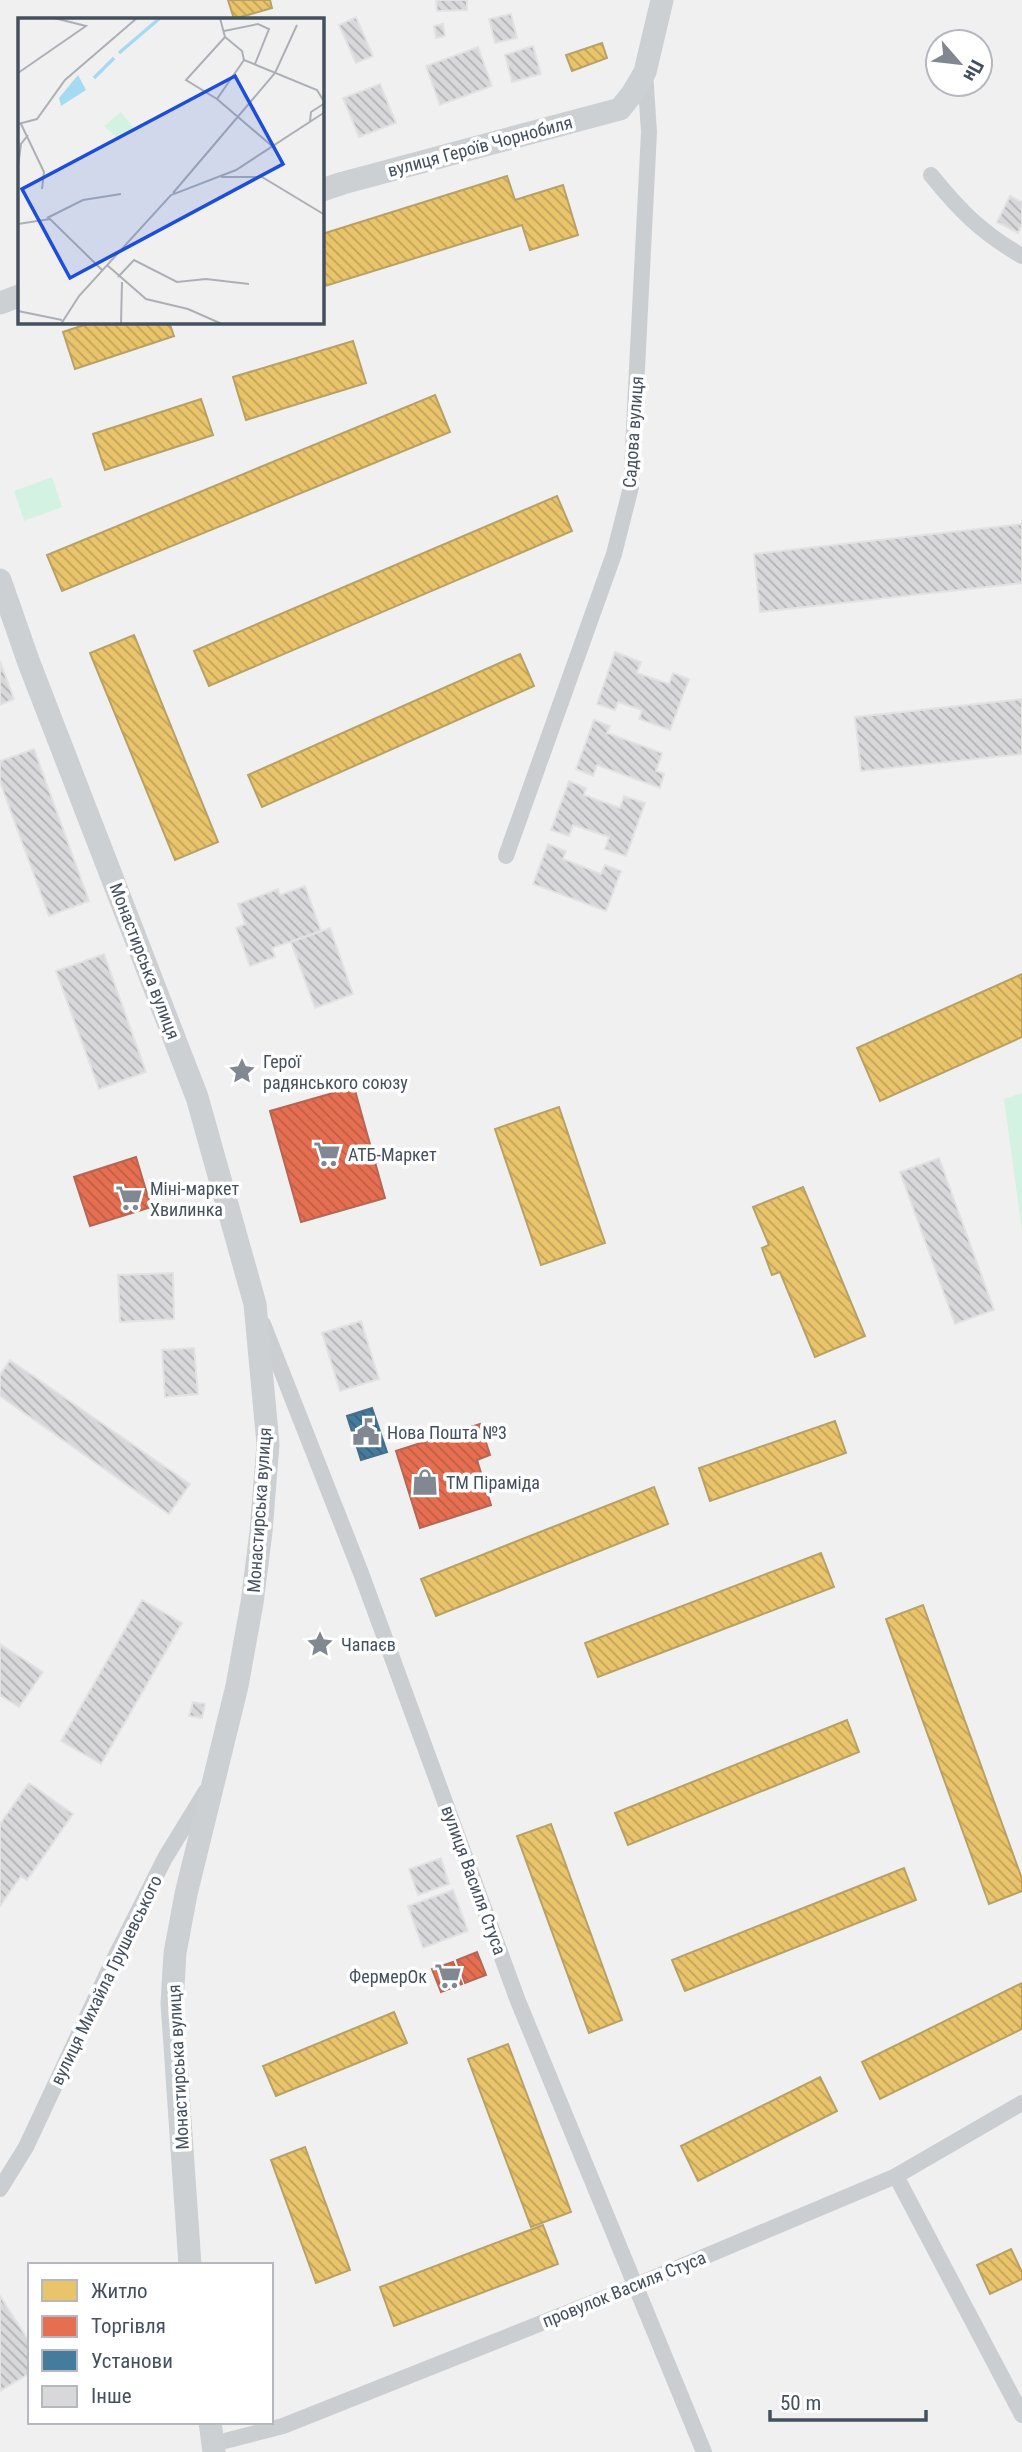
<svg xmlns="http://www.w3.org/2000/svg" width="1022" height="2452" font-family="'Roboto Condensed',sans-serif">
<style>
.green{fill:#d3f2e1}
.homes{fill:url(#homes-back-hatch);stroke:#b8a166;stroke-width:2}
.shops{fill:url(#shops-back-hatch);stroke:#b66655;stroke-width:2}
.public{fill:url(#public-back-hatch);stroke:#456e8a;stroke-width:2}
.building{fill:url(#building-back-hatch);stroke:#e2e2e3;stroke-width:2}
.lines{fill:none;stroke-linecap:round;stroke-linejoin:round}
.street{stroke:#cbced1;stroke-width:16}
.secondary{stroke:#ccd0d3;stroke-width:23}
.labels{text-anchor:middle;dominant-baseline:central;stroke-width:7;stroke-linejoin:round;paint-order:stroke}
.street-label{font-size:18px;fill:#45505e;stroke:#fff}
.poi-label{font-size:18px;fill:#45505e;stroke:#fff;text-anchor:start}
.inset-river{fill:none;stroke:#a4dbf2;stroke-width:3.5}
.inset-road{fill:none;stroke:#acb0b6;stroke-width:2}
.view{fill:#1d4ed8;fill-opacity:0.15;stroke:#1d4ed8;stroke-width:3.5}
.inset-edge{fill:none;stroke:#45505e;stroke-width:3.5}
</style>
<defs>
<pattern id="homes-back-hatch" width="6" height="6" patternUnits="userSpaceOnUse" patternTransform="scale(1.75)"><rect width="6" height="6" fill="#e9c46a"/><path d="M-1 5l2 2M0 0l6 6M5-1l2 2" fill="none" stroke="#bfa25a"/></pattern>
<pattern id="shops-back-hatch" width="6" height="6" patternUnits="userSpaceOnUse" patternTransform="scale(1.75)"><rect width="6" height="6" fill="#e76f51"/><path d="M-1 5l2 2M0 0l6 6M5-1l2 2" fill="none" stroke="#bd5e46"/></pattern>
<pattern id="public-back-hatch" width="6" height="6" patternUnits="userSpaceOnUse" patternTransform="scale(1.75)"><rect width="6" height="6" fill="#457b9d"/><path d="M-1 5l2 2M0 0l6 6M5-1l2 2" fill="none" stroke="#39627d"/></pattern>
<pattern id="building-back-hatch" width="6" height="6" patternUnits="userSpaceOnUse" patternTransform="scale(1.75)"><rect width="6" height="6" fill="#d8d8da"/><path d="M-1 5l2 2M0 0l6 6M5-1l2 2" fill="none" stroke="#b1b2b4"/></pattern>
</defs>
<rect width="100%" height="100%" fill="#f1f0f0"/>
<!-- green -->
<path class="green" d="M52 477 62 507 24 521 14 491Z
M1022 1093V1231L1004 1099Z"/>
<!-- homes -->
<path class="homes" d="M228 0H270L272 8 234 19Z
M602 43 607 58 572 71 566 55Z
M507 176 515 200 563 185 578 235 530 250 522 225 322 287V234Z
M93 322H169L174 336 75 369 63 332Z
M353 341 366 383 246 420 233 377Z
M435 395 450 432 62 591 47 555Z
M201 399 213 435 105 470 93 434Z
M557 496 572 531 209 686 194 651Z
M134 635 218 842 175 860 90 653Z
M520 654 534 686 262 807 248 775Z
M1022 974V1037L880 1101 857 1048Z
M559 1107 605 1243 541 1265 495 1129Z
M803 1187 865 1336 815 1357 780 1272 772 1275 762 1248 769 1245 753 1207Z
M835 1421 846 1453 710 1501 699 1468Z
M654 1487 668 1524 436 1616 421 1579Z
M821 1553 834 1587 598 1677 585 1643Z
M923 1605 1022 1879V1891L989 1904 886 1619Z
M847 1720 859 1752 628 1845 615 1813Z
M551 1824 622 2020 589 2033 517 1836Z
M904 1868 916 1900 685 1991 672 1960Z
M1022 1983V2029L880 2099 862 2062Z
M394 2012 407 2043 276 2096 263 2066Z
M508 2044 571 2212 531 2227 468 2059Z
M820 2077 837 2111 698 2181 681 2146Z
M305 2147 350 2270 316 2283 271 2160Z
M543 2225 558 2264 394 2326 380 2287Z
M1011 2249 1022 2272V2279L990 2294 977 2265Z"/>
<!-- shops -->
<path class="shops" d="M354 1087 385 1198 301 1222 270 1111Z
M136 1157 151 1207 90 1226 74 1177Z
M480 1424 490 1455 477 1460 491 1505 420 1528 396 1451Z
M477 1952 486 1975 465 1983 457 1960Z
M453 1962 462 1984 441 1992 432 1969Z"/>
<!-- public -->
<path class="public" d="M372 1408 387 1452 361 1460 347 1416Z"/>
<!-- building -->
<path class="building" d="M436 0H467V10L437 11Z
M511 14 517 38 495 43 489 19Z
M356 17 373 56 356 63 339 25Z
M443 24 445 36 436 38 434 26Z
M533 46 541 74 512 82 505 55Z
M478 47 492 86 440 105 426 66Z
M380 84 396 123 359 137 343 98Z
M1010 196 1022 202V225L1018 233 997 222Z
M1022 524V583L760 612 754 554Z
M615 652 641 662 637 673 669 684 673 673 689 679 670 730 639 719 642 710 618 702 615 710 597 704Z
M0 661 14 699 0 705Z
M1022 699V754L861 771 855 717Z
M594 720 610 726 607 733 662 753 656 771 664 774 660 788 597 765 593 776 576 769Z
M34 749 89 901 49 916 0 782V761Z
M569 781 586 788 584 795 620 808 624 796 645 803 626 856 605 849 609 837 573 825 569 836 551 830Z
M548 844 566 851 563 859 601 874 605 865 621 871 606 911 533 884Z
M305 886 321 931 272 948 275 957 250 966 236 928 245 924 238 904 278 889 280 895Z
M330 928 353 994 315 1008 291 942Z
M104 954 146 1072 99 1089 56 971Z
M939 1158 994 1310 955 1324 900 1172Z
M173 1273 174 1319 120 1322 118 1275Z
M361 1321 379 1379 340 1391 322 1333Z
M194 1348 198 1394 165 1397 162 1350Z
M10 1360 190 1484 169 1514 0 1396V1375Z
M142 1600 182 1623 101 1764 61 1741Z
M0 1644 43 1672 19 1707 0 1695Z
M193 1702 205 1704 202 1718 189 1716Z
M29 1783 73 1814 27 1880 21 1876 0 1906V1824Z
M441 1858 449 1884 418 1895 409 1869Z
M453 1890 468 1931 423 1948 408 1906Z
M0 2296 30 2343V2373L0 2391Z"/>
<g class="lines">
<!-- street -->
<path class="street" d="M931 175C960 211 982 233 1022 256
M506 856 614 554 631 487 649 132 645 72
M263 1324 361 1573 518 2001 704 2452
M896 2176 1022 2415
M0 2189 26 2147 114 1959 165 1858 206 1791
M213 2444 283 2426 637 2285 896 2176 1022 2103"/>
<!-- secondary -->
<path class="secondary" d="M322 190 343 183 620 109 632 94 645 72 662 0
M0 303 19 296
M0 580 29 663 197 1097 255 1304 268 1444 261 1532 252 1603 237 1686 186 1894 175 1953 172 2003 190 2265
M210 2422 214 2452"/>
</g>
<!-- icons -->
<defs>
<symbol id="sight-bare" viewBox="-9 -9 18 18"><path d="M0-6L1.8-2.2L6-1.7L2.9 1.2L3.7 5.4L0 3.3L-3.7 5.4L-2.9 1.2L-6-1.7L-1.8-2.2Z" fill="#818891" stroke="#fff" stroke-width="2.5" paint-order="stroke"/></symbol>
<symbol id="supermarket-bare" viewBox="-9 -9 18 18"><path d="M-6-5.5h2.5l.6 2H6L4.5 2H-2.5L-4.4-4H-6ZM-1.5 3.2a1.3 1.3 0 1 0 .1 0ZM3 3.2a1.3 1.3 0 1 0 .1 0Z" fill="#818891" stroke="#fff" stroke-width="2.5" paint-order="stroke"/></symbol>
<symbol id="civic-bare" viewBox="-9 -9 18 18"><path d="M-.6-6.5H3V-4.5H.6V-3L4-1V1h2V6H-6V1h2V-1L-.6-3ZM-1.2 2.5V6h2.4V2.5Z" fill="#818891" stroke="#fff" stroke-width="2.5" paint-order="stroke"/></symbol>
<symbol id="shop-bare" viewBox="-9 -9 18 18"><path d="M-5-2.5h2.3a2.7 3.5 0 0 1 5.4 0H5L5.5 6h-11ZM-1.5-2.5h3a1.5 2.3 0 0 0-3 0Z" fill="#818891" stroke="#fff" stroke-width="2.5" paint-order="stroke"/></symbol>
</defs>
<g fill-rule="evenodd">
<use href="#sight-bare" x="223" y="1052" width="38" height="38"/>
<use href="#supermarket-bare" x="308" y="1135" width="38" height="38"/>
<use href="#supermarket-bare" x="110" y="1179" width="38" height="38"/>
<use href="#civic-bare" x="347" y="1413" width="38" height="38"/>
<use href="#shop-bare" x="406" y="1463" width="38" height="38"/>
<use href="#sight-bare" x="301" y="1625" width="38" height="38"/>
<use href="#supermarket-bare" x="429" y="1957" width="38" height="38"/>
</g>
<g class="labels">
<!-- street labels -->
<g class="street-label">
<text transform="translate(480 146) rotate(-15)">вулиця Героїв Чорнобиля</text>
<text transform="translate(633 432) rotate(-86)">Садова вулиця</text>
<text transform="translate(145 961) rotate(69)">Монастирська вулиця</text>
<text transform="translate(259 1510) rotate(-86)">Монастирська вулиця</text>
<text transform="translate(474 1880) rotate(70)">вулиця Василя Стуса</text>
<text transform="translate(106 1980) rotate(-64)">вулиця Михайла Грушевського</text>
<text transform="translate(178 2067) rotate(-93)">Монастирська вулиця</text>
<text transform="translate(624 2289) rotate(-22)">провулок Василя Стуса</text>
</g>
<!-- poi labels -->
<g class="poi-label">
<text x="263" y="1061">Герої<tspan x="263" dy="21">радянського союзу</tspan></text>
<text x="348" y="1154">АТБ-Маркет</text>
<text x="150" y="1188">Міні-маркет<tspan x="150" dy="21">Хвилинка</tspan></text>
<text x="387" y="1432">Нова Пошта №3</text>
<text x="446" y="1482">ТМ Піраміда</text>
<text x="341" y="1644">Чапаєв</text>
<text x="427" y="1976" text-anchor="end">ФермерОк</text>
</g>
</g>
<!-- overview -->
<g transform="translate(18 18)">
<rect width="306" height="306" fill="#f1f0f0"/>
<path d="M103 94 116 110 101 122 86 108Z" fill="#d3f2e1"/>
<path d="M60 57 68 72 43 88 41 80Z" fill="#a4dbf2"/>
<path class="inset-river" d="M101 35 142 0M76 60 96 40"/>
<path class="inset-road" d="M202 0 207 19 224 33 226 42 299 72 307 85M206 13 240 6 251 11 237 46M207 19 168 62 199 81 254 128M0 55 68 8 36 0M199 81 226 42M292 103 293 94 307 85M0 106 19 101 47 62 119 0M3 106 26 154 24 171M0 148 3 126 10 117M203 159H244L307 197M155 175 257 55 279 7M29 200 65 182 103 176M0 206 32 201 84 252M89 247 128 281 170 291 204 306M100 259 116 242 159 264 188 261 231 266M0 293 44 302M43 306 61 278 153 177 218 152 307 94M103 306 104 264"/>
<path class="view" d="M217 58 265 146 52 260 4 171Z"/>
<rect width="306" height="306" class="inset-edge"/>
</g>
<!-- legend -->
<rect x="28" y="2263" width="245" height="161" fill="#ffffff" stroke="#b5b9bf" stroke-width="2"/>
<rect x="42" y="2280" width="35" height="21" fill="#e9c46a" stroke="#b5b9bf" stroke-width="2"/>
<text x="91" y="2298" font-size="21" fill="#45505e">Житло</text>
<rect x="42" y="2316" width="35" height="21" fill="#e76f51" stroke="#b5b9bf" stroke-width="2"/>
<text x="91" y="2333" font-size="21" fill="#45505e">Торгівля</text>
<rect x="42" y="2350" width="35" height="21" fill="#457b9d" stroke="#b5b9bf" stroke-width="2"/>
<text x="91" y="2368" font-size="21" fill="#45505e">Установи</text>
<rect x="42" y="2386" width="35" height="21" fill="#d8d8da" stroke="#b5b9bf" stroke-width="2"/>
<text x="91" y="2403" font-size="21" fill="#45505e">Інше</text>
<!-- north arrow -->
<g transform="translate(959 63) rotate(118)"><circle r="33" fill="#ffffff" stroke="#b5b9bf" stroke-width="2"/>
<path d="M0-5L12 26L0 18L-12 26Z" fill="#818891"/>
<text y="-10" font-size="19" font-weight="bold" text-anchor="middle" fill="#45505e">Пн</text>
</g>
<!-- scale -->
<path d="M770 2410v10h156v-10" fill="none" stroke="#45505e" stroke-width="3.5"/>
<text x="780" y="2410" font-size="21" fill="#45505e" stroke="#ffffff" stroke-width="5" paint-order="stroke">50 m</text>
</svg>
